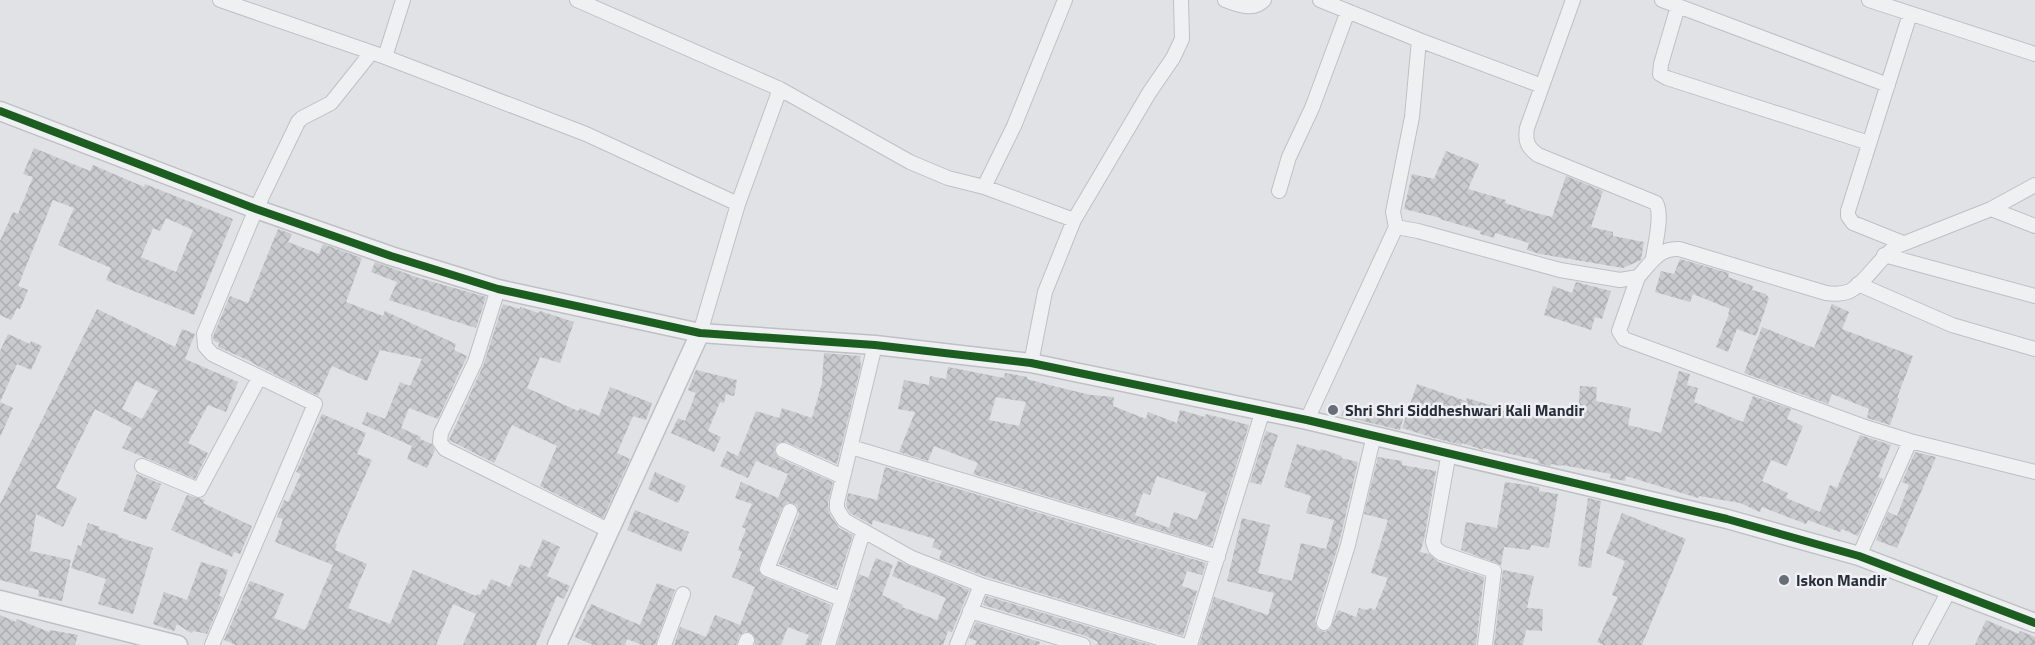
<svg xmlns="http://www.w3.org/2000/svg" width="2035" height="645" font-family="'Titillium Web',sans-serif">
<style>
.building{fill:url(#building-cross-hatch);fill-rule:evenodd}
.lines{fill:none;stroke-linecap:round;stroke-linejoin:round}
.minor-casing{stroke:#bfc0c3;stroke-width:16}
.tertiary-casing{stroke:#bfc0c3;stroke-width:21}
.minor{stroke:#eff0f2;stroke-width:14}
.tertiary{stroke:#eff0f2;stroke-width:18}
.cycleway-casing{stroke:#eef0f4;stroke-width:11}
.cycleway{stroke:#1b5e20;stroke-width:8}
.poi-dot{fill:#696d77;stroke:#eef0f4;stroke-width:2}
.labels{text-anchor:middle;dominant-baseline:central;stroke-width:5;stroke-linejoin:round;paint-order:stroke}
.poi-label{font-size:16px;font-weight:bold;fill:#292e3c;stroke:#eef0f4;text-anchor:start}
</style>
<defs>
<pattern id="building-cross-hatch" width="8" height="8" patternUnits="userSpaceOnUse" patternTransform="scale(1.5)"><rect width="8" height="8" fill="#c9cacd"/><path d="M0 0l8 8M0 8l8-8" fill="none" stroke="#adaeb1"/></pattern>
</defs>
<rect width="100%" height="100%" fill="#e1e2e5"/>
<!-- building -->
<path class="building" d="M34 148 90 171 93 165 144 187 145 184 233 219 194 315 106 280 111 268 58 245 74 208 53 200 18 286 28 290 20 309 17 308 11 320 0 315V241L13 212 18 214 33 177 23 174ZM166 218 193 230 176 272 141 257 153 228 160 231Z
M1446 151 1479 164 1468 189 1506 200 1505 203 1536 213 1552 217 1566 176 1603 191 1591 227 1613 232V236L1644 242 1641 260 1623 268 1540 254 1527 250 1529 243 1495 233 1494 238 1480 234 1481 231 1440 219 1441 218 1404 209 1412 174 1434 179Z
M278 229 292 234 288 242 319 254 323 244 362 258 346 302 383 316 385 311 456 344 454 350 467 356 438 419 409 408 401 428 421 437 420 439 432 444 435 450 427 468 407 459 412 446 362 424 367 412 385 419 400 382 410 386 422 359 380 350 367 381 332 366 318 396 252 363V362L218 347 219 343 214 341 213 336 230 296 248 303Z
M1680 259 1729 273 1728 277 1753 286 1752 290 1766 294 1769 298 1756 336 1737 329 1728 352 1716 347 1729 314H1728L1730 309 1693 294 1690 302 1655 292 1661 271 1674 274Z
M375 262 419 278 486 297 476 328 389 300 397 282 371 272Z
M1576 282 1611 291 1602 319 1595 317 1591 330 1544 315 1553 286 1572 293Z
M503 304 520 309V307L539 313 540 311 574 322 560 363 540 357 527 388 578 411 580 408 599 416 610 387 652 403 646 420 633 416 617 453 630 459 603 518 540 486 557 446 512 425 494 463 449 440 483 366Z
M1832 304 1849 312 1842 329 1913 356 1897 398 1899 399 1890 425 1867 418 1869 409 1832 394 1828 404 1744 373 1762 327 1814 348Z
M97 309 175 347 182 329 195 334 185 359 238 382 226 412 208 405 188 443 208 453 195 479 122 448 132 428 95 409 56 488 77 498 63 527 36 514 30 551 71 560 62 601 38 596 39 590 0 580V504ZM136 381 158 391 142 419 122 409Z
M8 334 30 344 31 341 42 346 31 370 17 364 0 402 13 408 0 437V351Z
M824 353 860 356 861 366 837 464 786 442 777 443 774 451 779 458 833 482 828 502 829 513 839 528 853 535 836 587 779 564 799 514 797 505 788 502 782 508 758 570 764 577 831 605 819 645H805L809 635 788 627 781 645H755L754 635 746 631 739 636 736 645H674L680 627 706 637 715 615 740 625 755 587 732 577 742 552 738 550 746 529 742 527 752 504 735 498 741 482 778 498 788 474 756 461 748 478 720 466 727 451 738 456 756 411 779 418 782 408 812 418 822 383Z
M948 367 1004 378 1005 373 1027 377V379L1057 387 1091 395 1114 397 1113 406 1146 419 1148 412 1177 423 1180 410 1205 417 1206 414 1249 425 1211 546 973 474 978 463 934 446 928 461 899 452 915 412 898 409 904 380 929 385 930 376 946 379ZM996 397 1026 402 1019 426 989 420ZM1157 476 1207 493 1197 520 1174 512 1169 528 1135 515 1143 493 1150 495Z
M696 370 737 380 734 396 726 394 724 403 720 402 708 431 721 437 714 452 671 433 678 418 685 421 696 393 688 390Z
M1679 371 1690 374 1687 385 1698 388 1694 402 1743 422 1753 396 1791 409 1787 419 1803 426 1787 466 1771 460 1762 481 1788 493 1786 498 1820 512 1830 485 1837 488 1860 435 1891 445 1878 477 1883 479 1858 536 1842 529 1840 532 1808 520 1806 524 1762 507 1760 512 1740 503 1699 496 1698 498 1626 476 1625 481 1610 478 1611 474 1562 465 1561 466 1551 464 1550 466 1538 463V460L1483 448V450L1462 443V445L1434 438 1402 428 1417 384 1466 401 1467 398 1493 406V409L1547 419 1548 410 1578 416 1580 386 1597 387 1596 401 1631 408 1628 425 1661 433Z
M1345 405 1403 419 1400 430 1341 416Z
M322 414 366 433 357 454 372 460 335 543 337 544 335 550 367 564 348 608 390 624 413 570 476 596 477 594 480 595 483 589 486 590 491 579 510 587 520 564 530 568 543 539 560 547 547 576 570 586 564 599 557 596 536 645H463L476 614 453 604 436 645H236L224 640 250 581 284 594 274 618 305 630 333 565 275 542 283 519 277 517 284 500 288 502 301 474 296 472Z
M1266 431 1278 435 1261 485 1250 482Z
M1297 444 1320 451 1321 449 1342 456 1341 458 1358 462 1339 543 1315 620 1317 629 1325 632 1330 629 1338 610 1356 617 1359 608 1366 610 1370 608 1375 610 1388 578 1371 573 1388 520 1364 514 1378 457 1402 461V465L1436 471 1424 540 1420 552 1429 554 1438 562 1484 577 1476 645H1199L1214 597 1268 615 1274 593 1227 581 1242 518 1270 525 1258 573 1292 581 1301 543 1326 549 1334 520 1306 513 1311 496 1284 487Z
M1915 452 1936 457 1897 548 1876 540 1888 512 1897 516 1909 485 1902 482Z
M885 467 1206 563 1202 575 1187 571 1182 586 1197 591 1183 636 984 576 939 559 942 551 932 547 935 539 873 520 872 525 850 513 846 506 848 493 877 500Z
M655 472 686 486 678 503 648 489Z
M137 474 161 484 146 520 123 511Z
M1505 482 1539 487V491L1558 494 1549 548 1531 545 1530 550 1504 547 1501 565 1461 550 1466 522 1497 528Z
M187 495 205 500 203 503 252 526 240 554 234 552 232 557 171 530Z
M1588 498 1601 501 1591 568 1578 566Z
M635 510 689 532 681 552 627 530Z
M1622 513 1686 539 1642 645H1604L1597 642 1618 597 1612 595 1625 561 1606 553Z
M88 523 100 527 99 529 119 535 118 537 153 548 133 614 98 604 106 579 71 568 78 545 81 546Z
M876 558 893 565 882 595 903 605 902 607 937 620 946 598 892 576 898 561 969 590 952 632 948 631 943 645H837L859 574 868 578Z
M201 562 228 570 219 596 223 597 207 634 194 631 191 633 177 624 174 631 153 624 164 592 187 600Z
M1503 570 1534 576 1527 608 1543 609 1542 631 1526 630 1523 645H1494Z
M657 583 675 590 655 645H642L627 639 625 645H593L575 637 591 604 640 625Z
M986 596 1151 645H1097L1098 642 1086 636 983 605Z
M0 615 16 622 17 619 49 632 50 630 78 635 75 645H0Z
M1986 620 2019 634 2020 631 2035 637V645H1975Z
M976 622 1040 642 1039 645H975L977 641 969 638Z"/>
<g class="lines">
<defs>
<path id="minor" d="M220 0 385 57 586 134 738 204
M577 0 780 89 910 162 948 178 984 187 1074 220
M1225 0C1238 5 1254 11 1264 0
M1320 0 1419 40 1542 86
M1573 0 1527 128C1525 141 1527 147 1538 155L1656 203C1663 215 1655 244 1653 258
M1662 0 1888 85
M1869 0 2035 54
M1678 6 1661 64 1660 74 1667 78 1869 143
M385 57 403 0
M984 187 1014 126 1065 0
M1279 191 1289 157 1312 108 1348 11
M1991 209 2035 226
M1396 227 1418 231 1560 270 1620 280 1638 277C1651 263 1658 248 1679 249L1826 293C1833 294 1843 294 1850 291 1865 283 1879 259 1895 247L1991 209 2035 185
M1903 243 1853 223 1848 216V211L1910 14
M1884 255 2035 296
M1638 277 1619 331 1624 339 1868 428 1910 441 2035 472
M1858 284 1952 325 2035 349
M498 289 475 362 441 433 440 442 445 449 610 531
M700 333 738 204 780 89
M875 345 837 502V509L844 520 912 558 981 585 1182 645
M1031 363 1045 292 1074 220 1149 93 1173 58 1182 39 1181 0
M1307 420 1396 227 1393 212 1412 117 1419 40
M851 447 1218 557
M783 450 843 477
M1449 452 1433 542 1435 548 1441 553 1494 571 1485 645
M142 466 199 490 259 378
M790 511 767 569 841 599
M1859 556 1910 441
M970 611 1083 645
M1324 623 1348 545 1374 435
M212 645 315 404 212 354 205 346 204 334 256 209 298 122 302 118 331 103 371 53
M664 645 683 594
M745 645 747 640
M828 645 863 532
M957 645 981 585
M1190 645 1263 410
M1920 645 1950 589"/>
<path id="tertiary" d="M0 111 256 209 391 256 498 289 700 333 875 345 1031 363 1307 420 1727 519 1859 556 2035 623
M0 600 178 645
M557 645 700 333"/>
</defs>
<!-- minor casing -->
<use href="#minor" class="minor-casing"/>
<!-- tertiary casing -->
<use href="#tertiary" class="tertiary-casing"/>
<!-- minor -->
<use href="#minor" class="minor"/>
<!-- tertiary -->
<use href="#tertiary" class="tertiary"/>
<defs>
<path id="cycleway" d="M0 111 256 209 391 256 498 289 700 333 875 345 1031 363 1307 420 1727 519 1859 556 2035 623"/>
</defs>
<!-- cycleway casing -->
<use href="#cycleway" class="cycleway-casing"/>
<!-- cycleway -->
<use href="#cycleway" class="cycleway"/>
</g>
<!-- markers -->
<g class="poi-dot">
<circle cx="1333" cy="410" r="6"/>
<circle cx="1784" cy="580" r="6"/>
</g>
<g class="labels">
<!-- poi labels -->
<g class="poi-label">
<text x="1345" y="410">Shri Shri Siddheshwari Kali Mandir</text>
<text x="1796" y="580">Iskon Mandir</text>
</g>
</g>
</svg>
